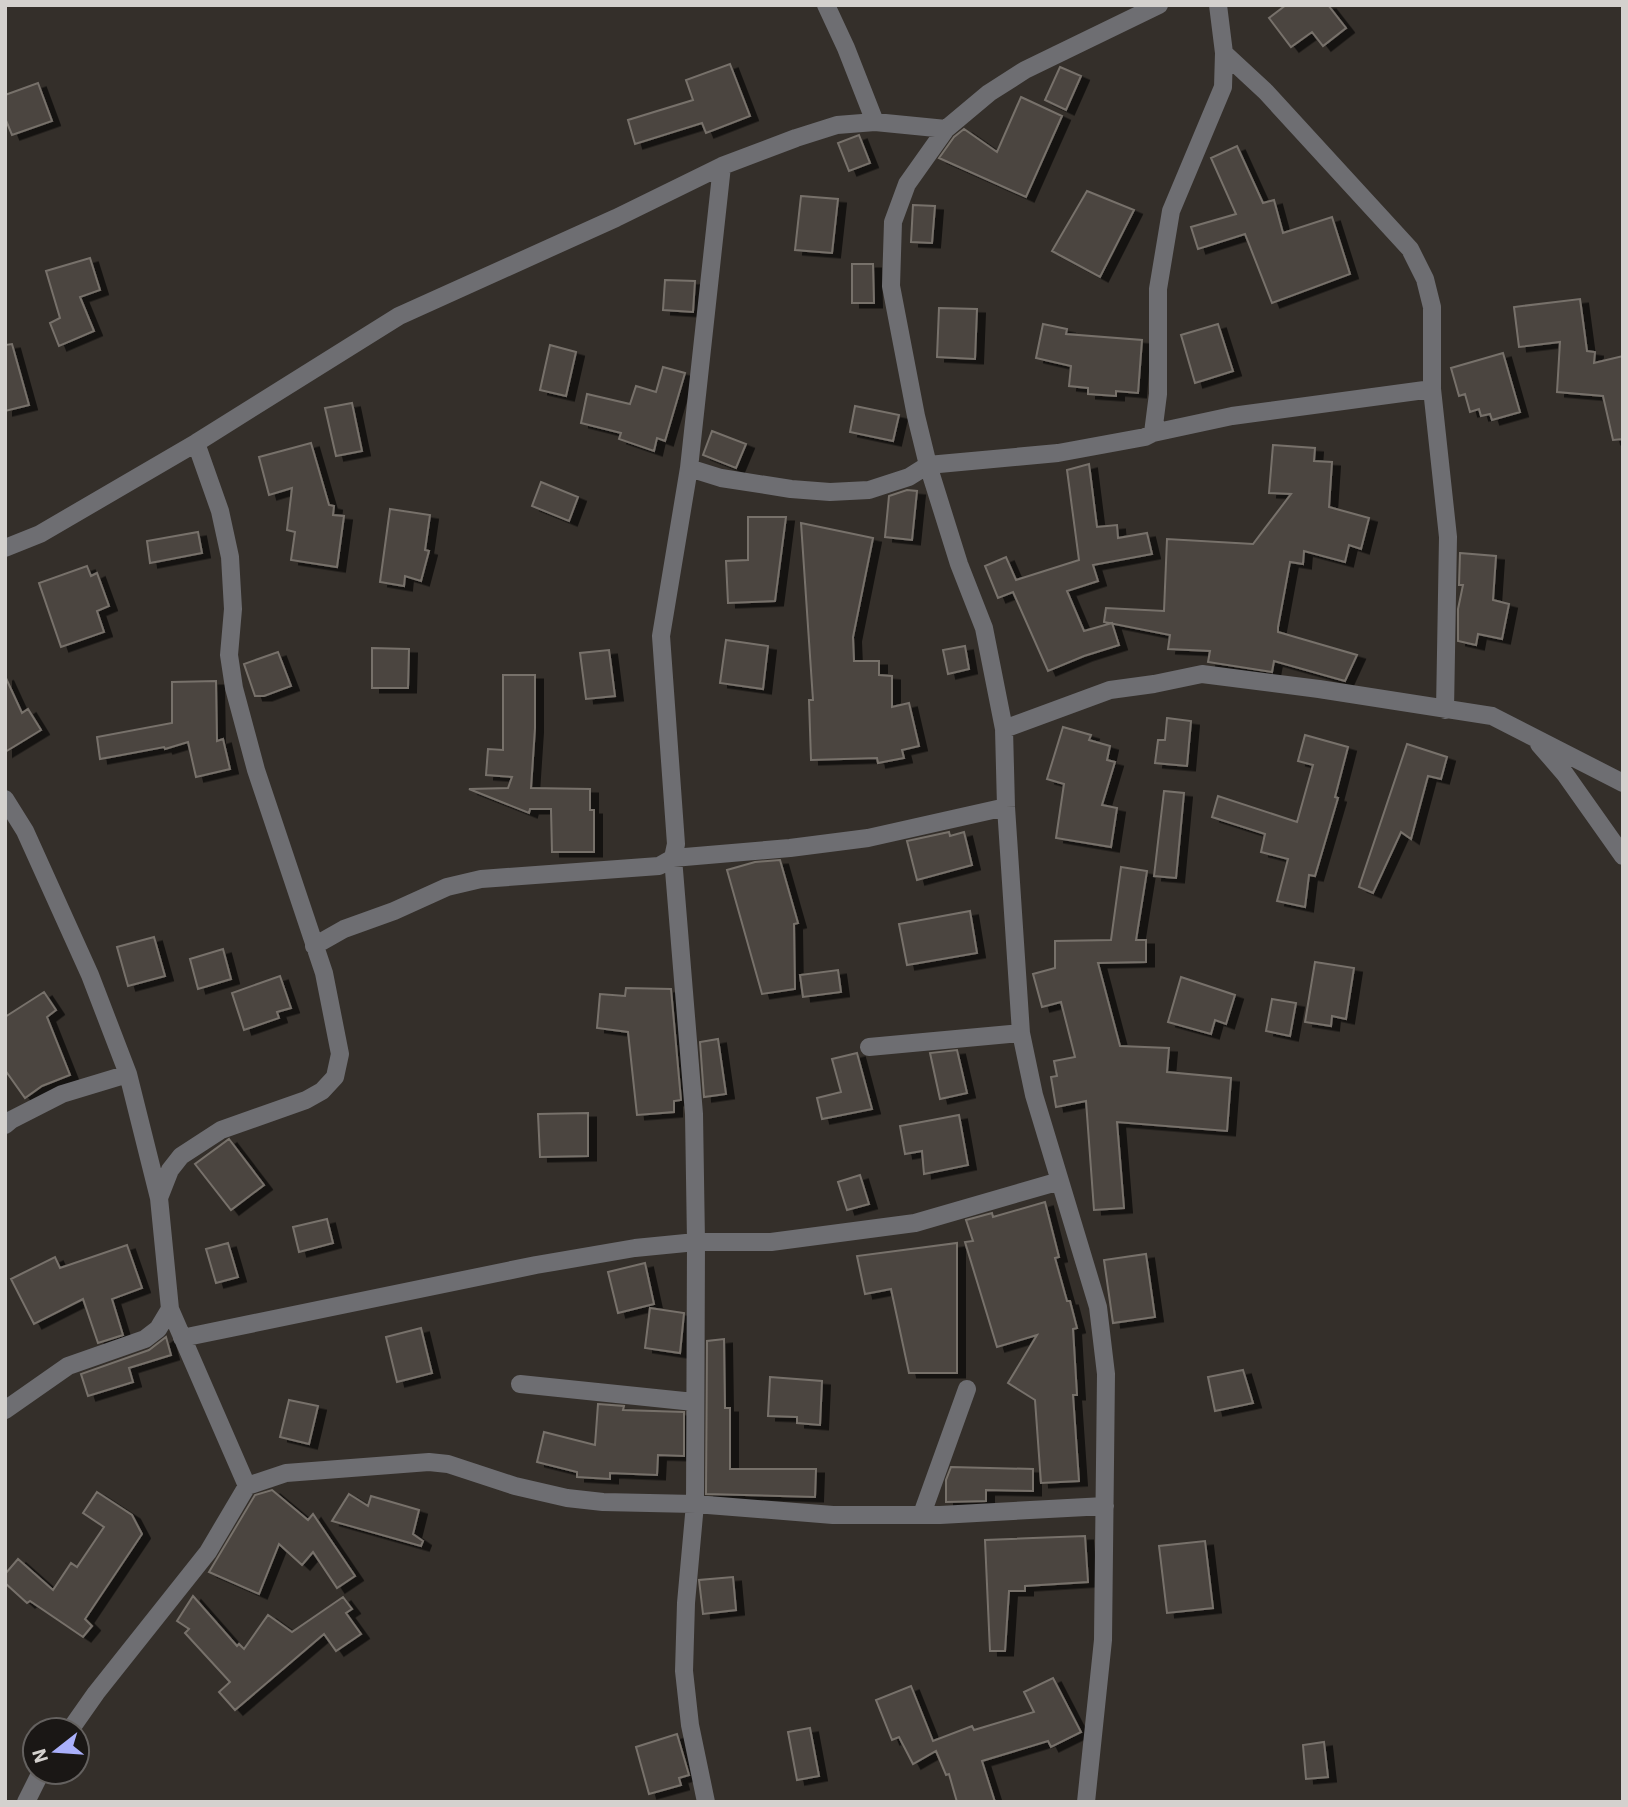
<svg xmlns="http://www.w3.org/2000/svg" width="1628" height="1807" font-family="'IBM Plex Sans',sans-serif">
<style>
.building{fill:#4b4540;stroke:#77716b;stroke-width:2;filter:url(#shadow)}
.lines{fill:none;stroke-linecap:round;stroke-linejoin:round}
.minor{stroke:#6e6e72;stroke-width:18}
</style>
<defs>
<filter id="shadow"><feDropShadow dx="8" dy="4.5" stdDeviation="0" flood-color="#0009"/></filter>
</defs>
<rect width="100%" height="100%" fill="#342f2a"/>
<!-- building -->
<path class="building" d="M1286 5H1328L1346 28 1323 46 1312 32 1291 47 1269 18Z
M730 64 750 116 706 133 702 123 635 144 628 120 693 100 686 80Z
M1060 67 1081 76 1066 110 1045 100Z
M38 83 52 121 12 135 5 118V95Z
M1021 97 1062 116 1026 197 939 158 954 137 964 129 997 152Z
M859 135 870 163 849 171 838 143Z
M1237 146 1263 203 1274 200 1283 233 1332 217 1350 274 1272 303 1245 234 1198 249 1191 227 1236 214 1211 158Z
M1087 191 1134 210 1100 277 1052 251Z
M801 196 838 199 832 253 795 250Z
M913 205 935 206 932 243 911 242Z
M90 258 100 290 80 297 94 331 59 346 50 323 60 318 46 271Z
M852 264H873L874 303H852Z
M665 280 695 281 693 312 663 310Z
M1580 299 1587 351 1595 352 1594 363 1623 356V439L1613 440 1603 396 1557 392 1560 342 1519 347 1514 307Z
M939 308 977 309 975 359 937 357Z
M1043 324 1067 329 1066 334 1142 340 1138 393 1116 391V396L1088 394V388L1069 386 1071 366 1036 358Z
M1218 324 1233 371 1195 383 1181 335Z
M12 344 29 405 5 411V345Z
M550 345 576 352 566 396 540 390Z
M1503 353 1520 412 1492 420 1490 414 1481 416 1479 409 1470 412 1465 394 1459 396 1451 368Z
M663 367 685 373 665 441 657 438 654 451 619 439 621 433 581 423 587 394 630 404 636 386 656 392Z
M352 403 362 451 336 456 325 408Z
M855 406 899 415 893 441 850 432Z
M712 431 746 444 736 468 703 455Z
M311 443 329 505 334 506 333 515 344 516 337 567 291 560 295 532 287 530 292 488 269 495 259 457Z
M1273 445 1315 448 1314 461 1332 462 1329 507 1369 518 1361 549 1349 545 1345 562 1304 551 1303 564 1290 562 1278 627V632L1357 655 1345 681 1274 661 1272 672 1208 662 1210 651 1168 649 1170 635 1104 622 1106 608 1164 611 1167 539 1253 544 1291 494 1269 493Z
M1089 464 1097 527 1117 525 1118 538 1147 533 1152 554 1093 565 1098 581 1067 591 1084 631 1112 623 1119 645 1084 656 1048 671 1013 592 998 598 985 566 1006 557 1016 580 1079 560 1067 470Z
M541 482 578 497 569 521 532 506Z
M907 490 917 491 912 540 885 537 889 496Z
M390 509 430 515 425 550 429 551 421 581 405 576 404 586 380 582Z
M748 517H786L775 601 728 603 726 561 748 560Z
M801 523 873 538 853 637 854 661H879V675L892 676V707L909 703 919 746 902 750 904 758 878 763 877 758 811 760 809 700H813Z
M198 532 202 553 150 563 147 541Z
M1460 553 1496 556 1493 600 1509 604 1502 639 1478 634 1476 645 1458 641V609L1463 585H1459Z
M87 566 91 576 97 573 109 606 97 611 104 632 61 647 39 583Z
M726 640 768 646 763 689 720 683Z
M965 646 969 669 948 674 943 650Z
M372 648 409 649 408 688H372Z
M609 650 615 696 586 699 580 653Z
M278 652 291 686 264 696H255L244 664Z
M503 675H535V728L531 788 590 789V810H594V852H552L551 809H530L529 813 469 789 508 788 512 777 486 775 488 749 503 750Z
M5 676 22 713 28 709 41 730 5 752Z
M216 681 217 741 223 739 230 769 196 777 188 742 165 749 164 747 100 759 97 737 172 723V682Z
M1167 718 1191 721 1187 766 1155 763 1158 740H1165Z
M1063 727 1091 735 1089 740 1110 746 1107 760 1115 762 1102 805 1117 808 1111 847 1056 838 1064 784 1047 779Z
M1305 735 1348 747 1335 797 1338 798 1315 876 1309 875 1305 907 1277 901 1288 859 1261 852 1265 834 1212 817 1218 796 1297 822 1313 765 1298 761Z
M1407 744 1447 757 1441 779 1428 776 1411 839 1401 832 1373 893 1359 887Z
M1164 791 1184 793 1176 878 1154 876Z
M949 832 950 836 964 832 972 865 917 880 907 841Z
M780 860 798 923 794 924 795 989 762 994 727 870 755 862Z
M1121 867 1147 871 1136 940H1146V962L1098 963 1120 1046 1169 1048 1167 1072 1231 1078 1227 1131 1117 1122 1124 1208 1094 1210 1086 1101 1056 1107 1051 1077 1057 1076 1054 1061 1075 1057 1061 1002 1042 1007 1033 974 1055 968V941L1111 940Z
M970 911 977 953 907 965 899 924Z
M154 937 165 976 128 986 117 947Z
M223 949 231 979 198 989 190 959Z
M1315 962 1354 968 1346 1019 1332 1016 1331 1026 1305 1022Z
M838 970 841 992 803 997 800 975Z
M280 976 291 1008 277 1012 279 1018 244 1030 232 993Z
M1181 977 1235 995 1226 1024 1215 1020 1211 1034 1168 1022Z
M626 988 671 989 681 1100 674 1101V1112L637 1115 628 1032 597 1028 600 994 625 996Z
M44 992 56 1010 47 1017 70 1075 42 1086 25 1098 5 1070V1017Z
M1272 999 1296 1003 1290 1036 1266 1031Z
M718 1039 726 1094 704 1097 700 1042Z
M957 1050 967 1093 940 1099 930 1053Z
M857 1053 872 1109 822 1119 817 1098 841 1092 832 1059Z
M588 1113V1156L540 1157 538 1114Z
M959 1115 968 1165 924 1174 922 1151 905 1154 900 1126Z
M229 1139 264 1185 231 1210 195 1164Z
M860 1175 869 1204 847 1210 838 1182Z
M1045 1202 1059 1257 1055 1258 1067 1301H1070L1077 1328 1073 1329 1077 1395H1073L1079 1481 1041 1483 1035 1400 1008 1383 1037 1335 997 1347 965 1242 973 1241 966 1220 992 1213 993 1217Z
M327 1219 333 1243 299 1252 293 1227Z
M228 1243 238 1277 216 1283 206 1249Z
M957 1243V1373H909L891 1289 865 1294 857 1256Z
M127 1245 142 1288 112 1299 123 1335 98 1343 83 1299 34 1324 11 1279 55 1257 60 1268Z
M1146 1254 1155 1317 1113 1323 1104 1260Z
M645 1263 654 1304 618 1313 608 1272Z
M650 1308 684 1313 680 1353 645 1348Z
M421 1328 432 1373 397 1382 386 1337Z
M166 1337 171 1355 129 1368 133 1382 88 1396 81 1374 149 1350Z
M724 1339 725 1408H730V1469H816L815 1497 706 1494 707 1341Z
M1243 1370 1253 1403 1215 1411 1208 1377Z
M770 1377 822 1381 820 1425 797 1423V1417L768 1416Z
M289 1400 318 1406 309 1444 280 1437Z
M598 1404 624 1406 623 1410 684 1412V1456L658 1455 657 1475 610 1473V1479L577 1477V1472L537 1462 544 1432 595 1445Z
M951 1467 1033 1469V1491L986 1490V1501L946 1502V1480Z
M272 1490 308 1520 313 1514 355 1576 337 1588 313 1552 302 1565 279 1544 259 1594 209 1572 255 1495Z
M97 1492 132 1515 142 1534 85 1619 92 1626 83 1637 30 1601 27 1603 5 1583V1574L18 1559 53 1590 71 1563 77 1567 104 1527 83 1513Z
M349 1494 368 1506 371 1496 419 1510 413 1534 423 1541 421 1546 332 1521Z
M1085 1536 1088 1582 1025 1586V1591H1009L1005 1651H990L985 1540Z
M1205 1541 1213 1608 1167 1613 1159 1546Z
M733 1577 736 1610 703 1614 699 1580Z
M193 1596 237 1646 239 1644 244 1649 268 1615 292 1632 343 1597 352 1609 346 1613 361 1634 336 1651 324 1634 235 1710 219 1692 230 1682 185 1633 189 1629 177 1621Z
M1053 1678 1081 1732 1051 1747 1048 1741 982 1761 995 1802H957L949 1774 946 1775 936 1751 913 1764 899 1737 892 1740 876 1700 911 1686 933 1741 972 1726 974 1730 1034 1712 1024 1692Z
M810 1728 819 1776 797 1780 788 1732Z
M677 1734 689 1775 679 1778 681 1785 649 1794 636 1747Z
M1324 1742 1328 1777 1306 1779 1303 1745Z"/>
<g class="lines">
<!-- minor -->
<path class="minor" d="M826 5 846 48 875 122
M1224 53 1266 92 1410 249 1425 279 1432 307V389L1448 537 1445 710
M1153 433 1232 416 1432 389
M689 468 722 166
M5 548 40 534 196 443 399 316 616 218 722 166 796 138 837 125 875 122 946 129
M1004 729 1110 690 1154 684 1202 674 1319 689 1492 716 1623 783
M1539 744 1565 774 1623 856
M5 799 25 831 90 975 128 1074 159 1198 170 1309 247 1486 208 1552 96 1693 70 1730
M314 946 344 929 394 911 447 887 481 879 659 866 673 858 676 844 661 636 689 468 721 478 791 489 830 492 869 490 909 477 928 465 1058 453 1145 437 1153 433 1158 394V289L1171 211 1223 87 1224 53 1218 5
M869 1047 1021 1033
M5 1125 11 1120 62 1094 128 1074
M159 1198 170 1170 181 1156 221 1130 306 1100 322 1091 335 1077 340 1054 324 973 256 770 234 688 229 655 233 609 230 557 220 511 196 443
M182 1338 536 1265 635 1248 696 1242H771L915 1223 1060 1181
M520 1384 694 1402
M5 1410 68 1366 145 1339 158 1329 170 1309
M247 1486 286 1473 429 1462 448 1464 515 1486 567 1498 603 1502 695 1504 833 1515H940L1105 1506
M922 1514 967 1389
M26 1802 41 1772
M706 1802 690 1725 684 1671 686 1603 695 1504 696 1242 694 1114 673 858 790 848 868 838 1006 807
M1086 1802 1103 1640 1106 1374 1098 1307 1034 1095 1021 1033 1006 807 1004 729 984 628 959 564 928 465 916 416 891 286 893 222 907 184 946 129 989 93 1025 70 1159 5"/>
</g>
<!-- border -->
<rect width="1628" height="1807" fill="none" stroke="#d4d1ce" stroke-width="14"/>
<!-- north arrow -->
<g transform="translate(56 1751) rotate(253)"><circle r="33" fill="#1a1715" stroke="#64615f" stroke-width="2"/>
<path d="M0-5L12 26L0 18L-12 26Z" fill="#aab0fb"/>
<text y="-10" font-size="19" font-weight="bold" text-anchor="middle" fill="#d4d1ce">N</text>
</g>
</svg>
